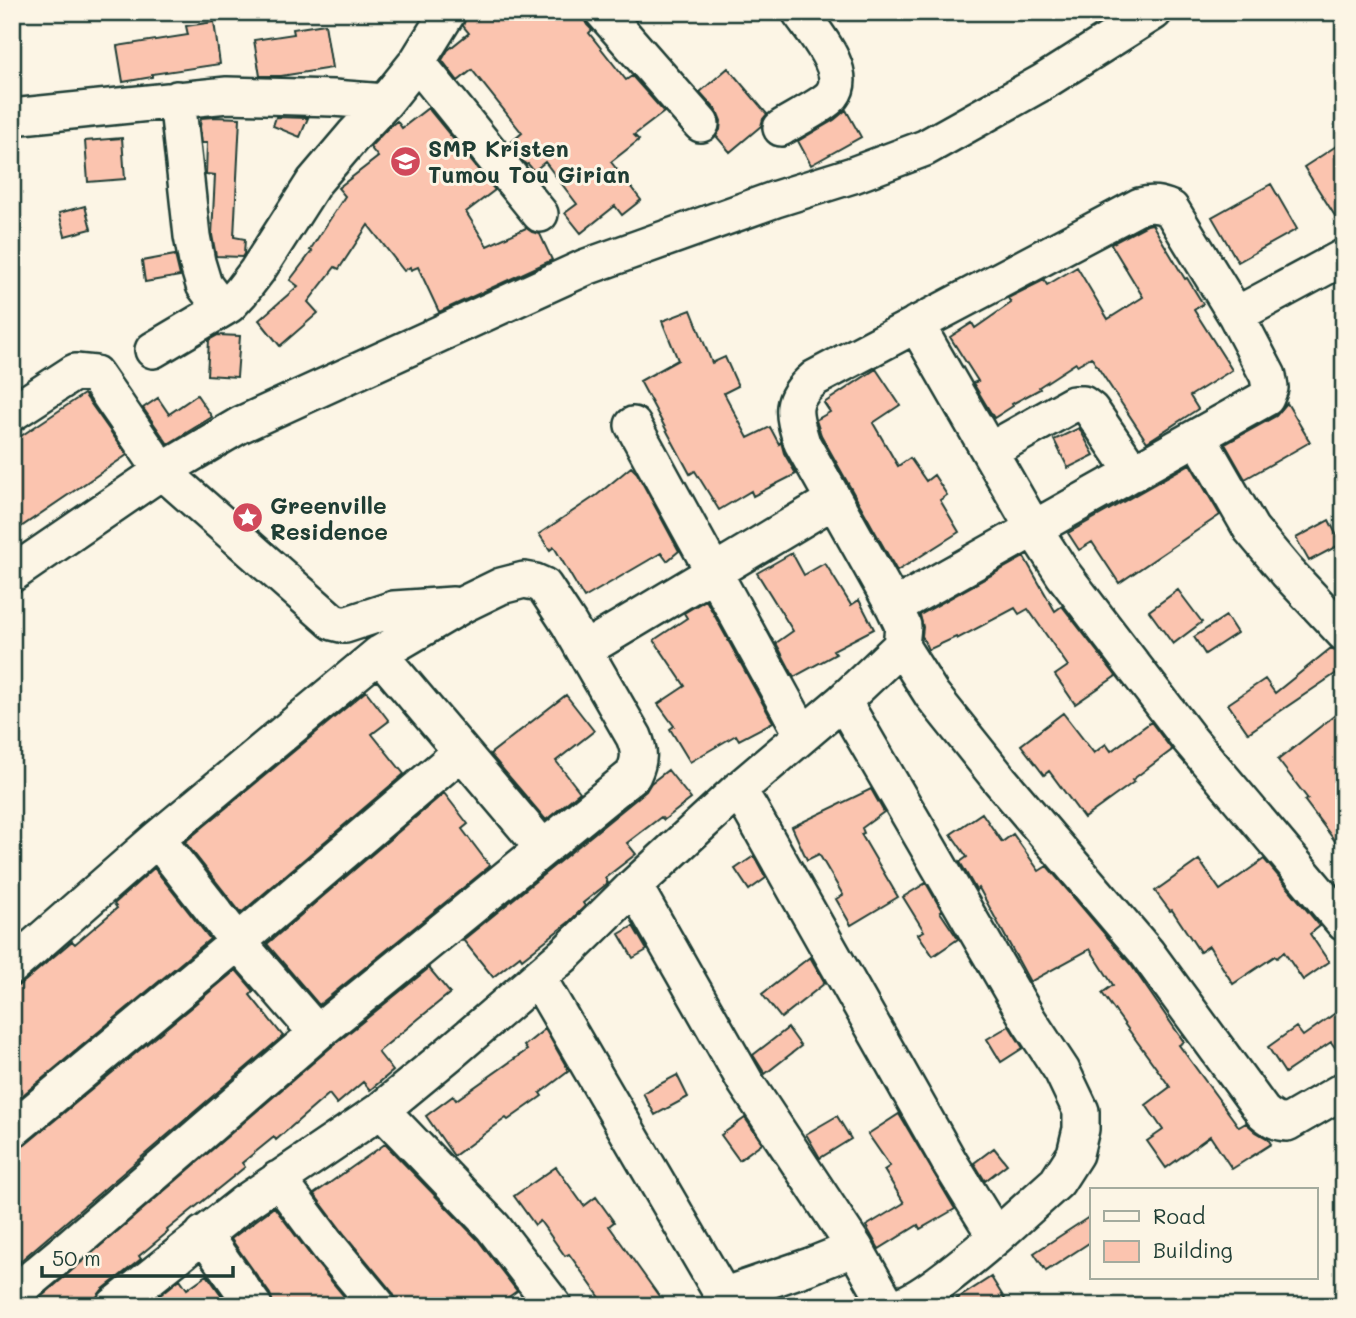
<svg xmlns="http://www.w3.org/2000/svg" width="1356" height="1318" font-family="Mali,sans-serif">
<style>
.building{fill:#fbc4af;stroke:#1f3d34;stroke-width:2}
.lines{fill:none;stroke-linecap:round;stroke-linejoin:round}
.minor-casing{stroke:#1f3d34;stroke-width:40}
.minor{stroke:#fcf5e5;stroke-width:35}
.labels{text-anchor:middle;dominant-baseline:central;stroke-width:6;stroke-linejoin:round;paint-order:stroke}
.poi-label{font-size:23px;font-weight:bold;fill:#1f3d34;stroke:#fcf5e5;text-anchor:start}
</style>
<rect width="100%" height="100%" fill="#fcf5e5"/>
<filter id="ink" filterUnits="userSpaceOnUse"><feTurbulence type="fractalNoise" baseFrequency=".0143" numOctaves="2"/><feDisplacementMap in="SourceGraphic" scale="14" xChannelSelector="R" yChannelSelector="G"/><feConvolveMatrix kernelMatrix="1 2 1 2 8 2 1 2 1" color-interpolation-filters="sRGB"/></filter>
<g filter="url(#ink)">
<!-- building -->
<path class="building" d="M468 12H583V17L587 25 592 30 589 33 626 80 632 76 664 112 634 135 639 140 611 162 641 200 622 215 615 206 581 233 565 213 577 204 545 162 534 171 528 164 526 165 509 144 522 133 472 70 458 81 442 60 448 50 469 33 463 26Z
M214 22 220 64 152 74V77L123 82 117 46 188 35 186 26Z
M325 24 332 68 281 76H260L254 40 294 34 293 29Z
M728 68 767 114 763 119 761 126 730 152 716 136 720 130 721 121 717 111 700 92Z
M428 108 495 190 466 212 487 246 526 228 532 232 540 234 552 260 439 312 418 267 411 270 410 267 404 271 368 225 339 269 335 267 308 302 318 313 280 346 259 320 298 286 290 280 312 251 310 250 345 196 338 188 378 157 370 147 388 128 397 121 402 128Z
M846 110 861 137 811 165 798 141 834 120Z
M214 117 240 118 234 237 245 239 244 254 242 257 216 256 212 235 215 175 206 174 207 143H202L200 127 201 118Z
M276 117 308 118 300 137 273 126Z
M122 138 125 179 88 182 85 141Z
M1344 141V230L1304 167Z
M1271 184 1297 229 1238 262 1212 217Z
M85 206 91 229 65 236 59 213Z
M1152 224 1185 279 1187 278 1203 304 1194 310 1232 370 1190 396 1198 409 1147 442 1091 357 1077 365 1076 363 1039 387 1040 389 1012 404 1013 406 994 418 973 383 978 381 950 337 972 323 975 328 1011 303 1008 298 1044 280 1047 285 1077 267 1108 319 1143 297 1111 244 1147 225Z
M175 255 180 276 145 282 142 261Z
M691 310 712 363 725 357 738 386 724 393 748 438 770 427 779 444 781 442 784 453 796 474 753 496 751 491 719 510 695 471 690 474 640 381 678 360 662 321Z
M218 335 240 336 237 377 207 375 209 340Z
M876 369 900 405 873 423 898 466 910 458 926 481 934 475 947 495 940 500 959 532 897 571 821 435 816 420 830 412 824 403Z
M84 394 127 455 12 533V442Z
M197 395 212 417 168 444 143 408 158 398 169 414Z
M1287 403 1310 442 1245 479 1225 444 1276 416Z
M1079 428 1094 455 1068 468 1054 440Z
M1190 464 1220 515 1119 583 1092 542 1079 550 1068 533Z
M631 467 637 473 679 551 667 561 661 553 584 598 554 547 550 550 539 534 597 495Z
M1329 520 1341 544 1309 561 1296 538Z
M792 553 804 575 825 563 851 605 859 600 874 629 833 650 836 654 794 677 776 643 793 631 757 573Z
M1024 557 1055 611 1062 606 1116 676 1075 704 1055 675 1068 666 1028 609 1019 614 1015 608 957 639 956 637 928 650 922 636 923 627 920 615Z
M1178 590 1202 622 1173 644 1149 611Z
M706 600 773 722 739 740 736 735 690 762 670 729 674 726 658 704 685 686 654 640 687 618 684 613Z
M1226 616 1237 633 1205 654 1194 637Z
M1331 648 1338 652 1344 653V668L1248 733 1228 704 1265 679 1275 693Z
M366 691 389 721 372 734 404 774 241 913 185 842Z
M566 695 594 731 556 761 580 792 546 820 490 754Z
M1344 708V853L1305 801 1308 799 1278 760Z
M1063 713 1094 753 1106 744 1111 751 1151 722 1172 750 1132 780 1134 782 1084 818 1049 771 1044 775 1021 745Z
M668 770 691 799 664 820 661 817 627 843 636 854 605 878 608 883 583 903 585 906 569 922 522 959 520 956 493 977 463 940 646 791 651 783Z
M871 789 884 812 862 828 864 833 861 834 898 897 851 925 836 899 843 895 819 854 807 860 792 827Z
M444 793 468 824 462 829 490 866 319 1005 267 944Z
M982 813 1002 842 1013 834 1039 871 1047 866 1131 965 1184 1042 1179 1045 1239 1127 1246 1123 1256 1132 1268 1139 1271 1144 1232 1169 1210 1136 1166 1168 1147 1141 1163 1130 1146 1105 1170 1087 1102 993 1113 985 1090 949 1030 982 979 888 976 890 960 862 967 857 951 834Z
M754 856 766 878 749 890 735 869Z
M1264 859 1320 926 1310 934 1329 962 1303 980 1284 952 1277 958 1275 956 1233 984 1209 946 1200 952 1172 910 1170 911 1155 891 1199 860 1220 890Z
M154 868 210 939 12 1104V990L25 981 72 941 75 944 117 908 114 904Z
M926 883 942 911 940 912 958 939 933 956 918 934 924 931 903 897Z
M633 926 647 950 633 958 619 934Z
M810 957 825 983 781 1018 762 994Z
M429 968 450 993 378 1052 393 1071 370 1090 363 1082 337 1104 329 1094 276 1140 274 1137 242 1163 245 1167 167 1230 168 1232 139 1256 141 1259 102 1290 96 1298 95 1302 91 1306H46L41 1297 330 1048Z
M236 970 254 991 250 995 283 1036 18 1263 12 1254V1150L25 1145Z
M1344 1007V1060L1331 1042 1285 1073 1268 1047 1296 1027 1303 1036Z
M1009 1026 1023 1048 1001 1062 987 1039Z
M788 1028 801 1046 765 1074 753 1055Z
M545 1029 569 1071 540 1093 542 1096 508 1120 506 1118 454 1156 426 1116 453 1096 456 1100 527 1050 524 1046Z
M677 1075 688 1097 655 1115 643 1093Z
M899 1114 955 1209 920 1229 918 1225 879 1249 866 1226 904 1203 884 1170 890 1166 868 1134Z
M837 1116 851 1139 820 1158 806 1134Z
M745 1118 762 1143 739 1160 721 1135Z
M385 1144 478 1240 517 1291 496 1306H398L393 1293 345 1235 314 1194Z
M994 1148 1007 1164 985 1181 974 1163Z
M556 1167 584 1206 596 1197 614 1222 609 1226 666 1306H606L569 1254 565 1256 540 1221 535 1225 514 1196Z
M274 1207 314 1260 352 1306H274L270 1294 231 1239Z
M1092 1215V1241L1046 1271 1034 1253Z
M207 1275 229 1306H161L164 1303 159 1296 180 1279 187 1289Z
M991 1277 1009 1306H946Z"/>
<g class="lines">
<defs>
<path id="minor" d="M603 12 701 124
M417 62 540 214
M177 99 192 236 197 262 204 285 222 309
M12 117 227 95 333 98 385 102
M781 128C792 121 825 104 832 95 850 72 813 31 800 12
M1236 315 1344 257
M916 324 1034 529 1063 574 1190 740 1344 923
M153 350 229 305 241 292 257 271 314 182 354 135 385 102 417 62 448 12
M12 413 75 372 95 374 162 471 333 622 345 625 394 609 453 605
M633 425 803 735
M1198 437 1251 529 1287 572 1344 633
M989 451 1073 404H1083L1091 410 1134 473
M12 574 162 471 240 425 586 267 776 199 853 175 925 148 1043 82 1154 12
M901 646 932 695 1000 780 1147 953 1263 1112C1270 1118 1277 1123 1287 1123L1344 1090
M584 650 834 500
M379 654 543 848
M843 701 1029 1021 1062 1071 1081 1111V1129L1075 1154 1057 1182 996 1237
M738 790 750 809 950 1163 996 1237C975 1254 921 1302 897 1306
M157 839 238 942 317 1033
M633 887 642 900 746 1083 855 1248 884 1299 894 1306
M12 966 157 839 379 654 464 604 501 586 524 580 535 582 544 586 569 624 634 737C640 752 640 760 633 775L317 1033 66 1250 12 1295
M538 978 718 1287 724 1292H734L810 1266 855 1248
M381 1110 493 1227 554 1306
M12 1130 238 942 461 752
M278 1179 329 1247 378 1306
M203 1234 254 1306
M114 1306 244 1203 381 1110 450 1053 565 954 633 887 738 790 843 701 901 646 903 626 894 607 802 443C792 412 789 400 815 378L1140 206C1152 203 1159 204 1171 209L1236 315 1268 376 1270 388 1266 398 894 607"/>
</defs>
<!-- minor casing -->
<use href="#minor" class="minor-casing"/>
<!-- minor -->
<use href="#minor" class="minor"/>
</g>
</g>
<!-- icons -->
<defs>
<symbol id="school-disc" viewBox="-11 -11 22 22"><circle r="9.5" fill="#d1495b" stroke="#fcf5e5"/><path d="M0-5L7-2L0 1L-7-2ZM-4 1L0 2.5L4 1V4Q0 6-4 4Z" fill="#fff"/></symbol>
<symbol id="sight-disc" viewBox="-11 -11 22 22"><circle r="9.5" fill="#d1495b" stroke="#fcf5e5"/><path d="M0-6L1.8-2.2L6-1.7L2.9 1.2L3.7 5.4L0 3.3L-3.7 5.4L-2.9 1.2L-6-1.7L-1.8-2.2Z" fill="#fff"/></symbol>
</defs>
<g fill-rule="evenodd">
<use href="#school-disc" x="388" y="144" width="35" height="35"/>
<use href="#sight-disc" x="230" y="500" width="35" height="35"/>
</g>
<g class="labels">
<!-- poi labels -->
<g class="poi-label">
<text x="428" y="148">SMP Kristen<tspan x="428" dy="26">Tumou Tou Girian</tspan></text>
<text x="270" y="505">Greenville<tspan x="270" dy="26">Residence</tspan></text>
</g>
</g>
<!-- margin -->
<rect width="1356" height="1318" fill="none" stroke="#fcf5e5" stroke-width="42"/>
<rect x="21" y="21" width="1314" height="1276" fill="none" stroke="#1f3d34" stroke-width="2.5" filter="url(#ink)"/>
<!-- legend -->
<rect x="1090" y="1188" width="228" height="91" fill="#fcf5e5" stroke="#a4ab9e" stroke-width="2"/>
<rect x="1104" y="1211" width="35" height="10" fill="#fcf5e5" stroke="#a4ab9e" stroke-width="2"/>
<text x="1153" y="1224" font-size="21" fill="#1f3d34">Road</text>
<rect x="1104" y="1241" width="35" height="21" fill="#fbc4af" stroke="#a4ab9e" stroke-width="2"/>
<text x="1153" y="1258" font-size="21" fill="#1f3d34">Building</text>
<!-- scale -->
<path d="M42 1266v10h191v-10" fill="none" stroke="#1f3d34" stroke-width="3.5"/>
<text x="52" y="1266" font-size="21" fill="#1f3d34" stroke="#fcf5e5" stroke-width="5" paint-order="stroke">50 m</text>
</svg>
